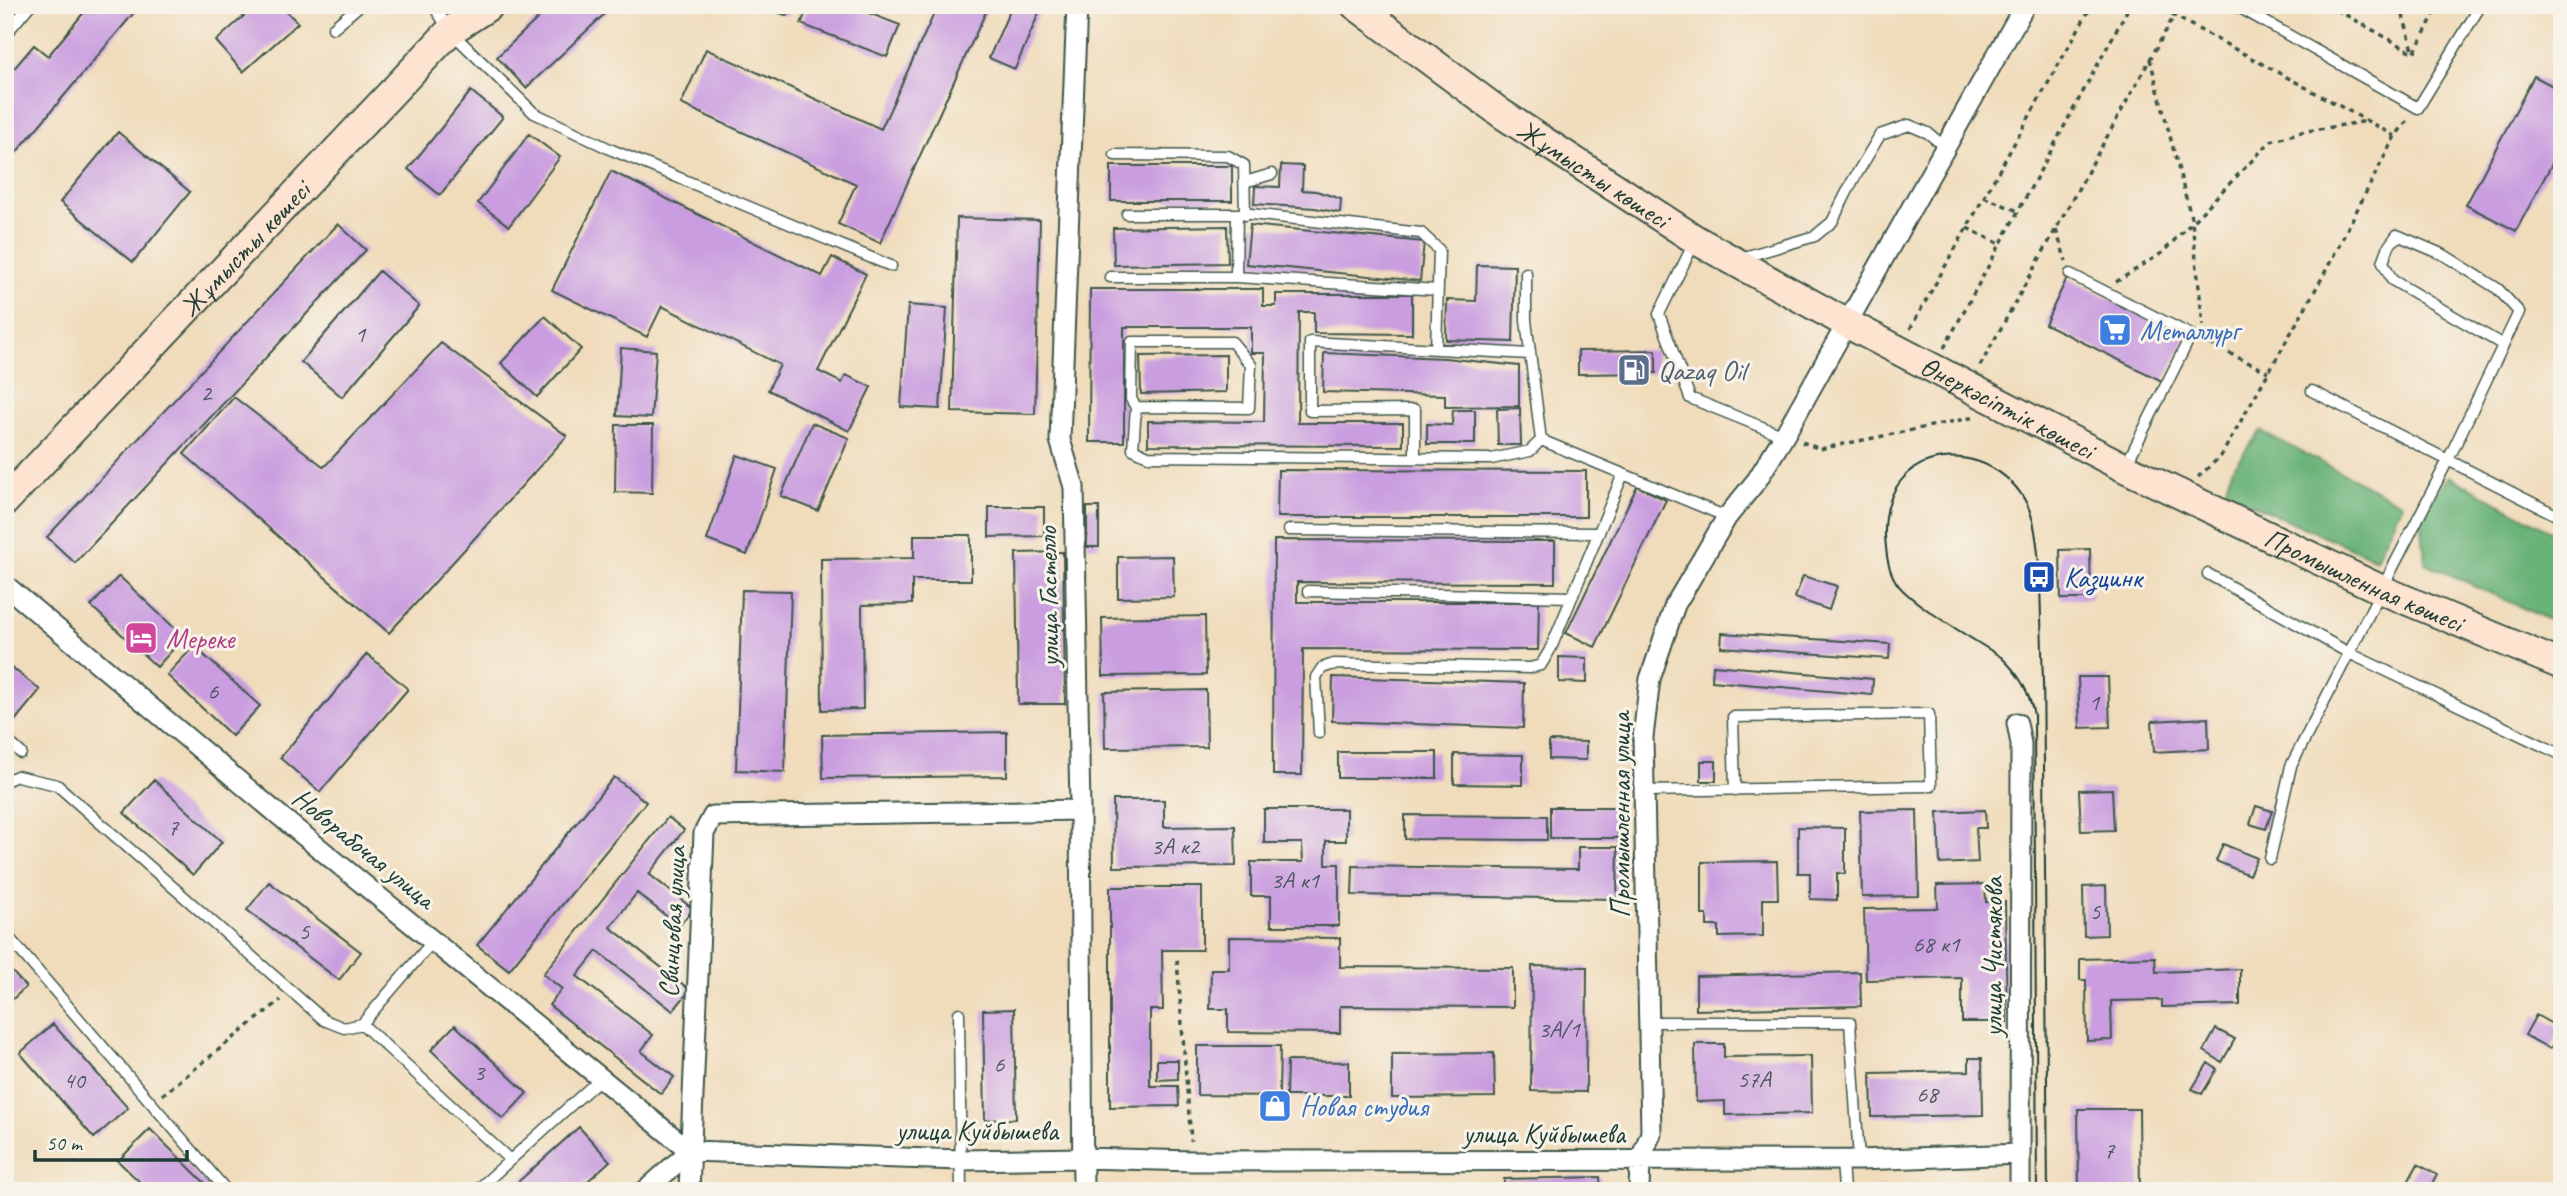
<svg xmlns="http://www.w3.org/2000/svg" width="2567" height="1196" font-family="Caveat,sans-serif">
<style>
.forest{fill:#69b278;stroke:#447856;stroke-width:2}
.building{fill:#c99ddf}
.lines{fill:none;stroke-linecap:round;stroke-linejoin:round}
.lane-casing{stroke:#3e5548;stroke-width:13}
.street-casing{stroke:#3e5548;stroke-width:23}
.secondary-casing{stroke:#3e5548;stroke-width:32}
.path{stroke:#3e5548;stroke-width:3.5;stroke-dasharray:5 5;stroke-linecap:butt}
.lane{stroke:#fff;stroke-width:10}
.street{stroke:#fff;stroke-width:19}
.secondary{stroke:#fde4d0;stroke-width:28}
.tram{stroke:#1f3d34;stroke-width:2}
.labels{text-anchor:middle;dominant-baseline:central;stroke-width:6;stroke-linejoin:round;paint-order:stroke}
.number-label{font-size:24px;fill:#4a555f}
.street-label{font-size:28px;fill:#1f3d34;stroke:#f7f3e8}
.shop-label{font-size:28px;fill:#366cbe;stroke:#f7f3e8;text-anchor:start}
.service-label{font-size:28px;fill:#4e5e75;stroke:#f7f3e8;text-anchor:start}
.transit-label{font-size:28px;fill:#164399;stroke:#f7f3e8;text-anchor:start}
.hotel-label{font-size:28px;fill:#b23c85;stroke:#f7f3e8;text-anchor:start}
</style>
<rect width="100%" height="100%" fill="#f7f3e8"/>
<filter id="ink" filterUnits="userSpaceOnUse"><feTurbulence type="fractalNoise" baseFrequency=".0143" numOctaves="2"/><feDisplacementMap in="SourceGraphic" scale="14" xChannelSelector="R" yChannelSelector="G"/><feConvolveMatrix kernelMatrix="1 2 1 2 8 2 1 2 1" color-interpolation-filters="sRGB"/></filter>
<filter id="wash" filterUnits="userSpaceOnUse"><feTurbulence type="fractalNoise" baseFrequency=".00686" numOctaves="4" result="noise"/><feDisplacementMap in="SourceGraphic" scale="28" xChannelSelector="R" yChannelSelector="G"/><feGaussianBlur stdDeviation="1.57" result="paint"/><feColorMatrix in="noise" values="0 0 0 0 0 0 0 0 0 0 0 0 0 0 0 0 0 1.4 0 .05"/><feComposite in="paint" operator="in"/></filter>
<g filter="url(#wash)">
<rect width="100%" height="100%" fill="#f0dcbb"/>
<!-- forest -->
<path class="forest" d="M2261 431 2402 504 2376 559 2224 492 2233 467Z
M2449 476 2562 537V626L2425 563 2421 513Z"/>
<g id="blocks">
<!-- building -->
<path class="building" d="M78 5H135L138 8 5 166V79L34 45 48 56 85 11Z
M256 5H292L286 11 298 23 243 72 216 41Z
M552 5H614L526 88 497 57Z
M758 5H793L788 16Z
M809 5H848L900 25 887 57 801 24Z
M938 5H989L880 243 838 224 856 184 681 104 706 49 881 129Z
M1012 5H1022L1039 13 1015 69 989 58Z
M2534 76 2562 91V145L2516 231 2466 205Z
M471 91 503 117 440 195 408 169Z
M118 132 190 192 133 262 60 202Z
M529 134 560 157 509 226 478 203Z
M1281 165 1303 166 1302 190 1316 191 1341 199 1340 213 1315 208 1254 204 1255 186 1280 187Z
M1111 166H1232V201H1111Z
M611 171 822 276 832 257 866 274 818 371 842 383 846 375 871 387 849 431 768 390 780 365 662 306 647 337 552 290Z
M957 218 1040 220 1035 414 952 412Z
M338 224 366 250 75 563 47 537Z
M1250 225 1424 242 1420 281 1246 264Z
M1227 226 1228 263 1114 265 1113 228Z
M1477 265 1515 266 1513 342 1446 340 1447 300 1476 301Z
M379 271 419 306 342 397 301 362Z
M2067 278 2186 337 2164 382 2045 324Z
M1090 289H1263V306H1276V294H1412V334L1314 333V312H1299L1298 423H1403V446L1148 445V421L1264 422 1265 353H1251V327H1124V442H1089Z
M908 305 947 308 940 409 901 407Z
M5 307 14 314 5 326Z
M545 316 581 349 537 397 501 363Z
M441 343 567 436 389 633 184 454 234 397 324 467Z
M621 348 656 351 651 418 617 416Z
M1656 350V373L1578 374V351Z
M1324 353 1445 358 1519 366V406L1445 407V395L1323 392Z
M1226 355V392L1141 394 1140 356Z
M2562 386V404L2555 400Z
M1520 408 1521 445H1498L1497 409Z
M1453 410H1475V444H1427V424L1452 425Z
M812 423 849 438 818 511 781 496Z
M616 425H653L652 493 615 492Z
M737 455 777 469 747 555 707 540Z
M1278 470 1586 471V517H1277Z
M1637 486 1666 500 1595 647 1566 633Z
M989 507H1044V536L989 537Z
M1087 507H1099V547H1087Z
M914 535H971V580H912V604L862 605 863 709 822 710 821 559 914 558Z
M1274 540 1555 541V583L1297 582V602H1539L1538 650 1303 649 1302 775H1273Z
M2090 549 2091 599H2061L2060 550Z
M1063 552 1065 704H1018L1016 553Z
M1173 556 1174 597 1118 598V557Z
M119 576 184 637 157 667 91 606Z
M1803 576 1837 586 1829 610 1795 598Z
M742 590 791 591 785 772 736 770Z
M1205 616 1206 675 1103 676 1102 618Z
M1722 633 1890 644 1889 659 1721 647Z
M194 646 260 706 232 736 167 675Z
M367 654 408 689 320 792 280 758Z
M1559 657 1587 658V683L1559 682Z
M5 662 40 690 13 723 5 717Z
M1713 665 1873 679 1872 695 1712 681Z
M1333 677 1524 683 1523 728 1332 721Z
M2078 677H2108L2110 727 2080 728Z
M1206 690 1207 747 1105 748 1104 692Z
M2208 718 2209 749 2154 752 2152 721Z
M1007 732V776L823 778 822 735Z
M1549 741 1586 742V760L1549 759Z
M1338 752H1437V778H1338Z
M1454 754 1523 755V785L1454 784Z
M1701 761H1716V781H1701Z
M614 777 646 802 509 970 477 945Z
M154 780 222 842 193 875 124 813Z
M2112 789 2114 830 2081 831 2079 790Z
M1113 800H1164V827L1235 826 1236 866 1114 867Z
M2256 806 2272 811 2266 829 2250 824Z
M1550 807H1618V838H1550Z
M1264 809H1346V841H1326V864H1339V926H1271V896H1251V862H1303L1302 843H1264Z
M1917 810 1919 896 1862 897 1860 811Z
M1985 810 1986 828H1976L1978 862 1940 864 1938 812Z
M1405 815 1547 816V840L1405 839Z
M668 817 684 830 649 874 693 909 679 926 637 893 610 927 690 990 673 1011 597 951 577 976 653 1035 641 1051 674 1077 661 1094 549 1005 562 989 543 974Z
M1798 827 1845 828V874L1837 873V900L1810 899V873H1798Z
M2223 844 2257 858 2249 875 2216 861Z
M1578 847H1618L1617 899 1352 895 1353 866 1578 869Z
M1777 861 1778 899H1763V936L1719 937V926H1707V915H1702V862Z
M269 882 361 952 339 980 247 910Z
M1985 884 1986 902H2005L2007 1022H1962V978L1866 980 1864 909 1938 908 1937 885Z
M2106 886 2107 935 2084 936 2083 887Z
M1110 887H1202V950H1162L1163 1010H1150V1086H1178L1179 1106 1110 1107Z
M1229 937 1340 938V967L1513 968V1007L1340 1006V1033L1228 1032V1009H1210L1211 969H1229Z
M2155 957 2156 972 2240 969V1005L2162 1007V1000L2111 1001 2112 1040 2087 1041 2086 980H2080V959Z
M5 964 26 987 5 1006Z
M1532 966 1587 967 1586 1092 1531 1091Z
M1860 972 1861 1006 1696 1010V976Z
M1014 1009 1016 1119 985 1120 983 1010Z
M2536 1015 2561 1029 2550 1049 2525 1035Z
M53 1024 128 1108 94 1138 20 1053Z
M455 1025 527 1093 503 1119 431 1050Z
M2216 1029 2235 1039 2222 1062 2204 1051Z
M1695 1044H1724V1057L1811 1056 1812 1113 1725 1115V1101L1696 1102Z
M1197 1046H1280L1279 1096 1197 1095Z
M1494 1053 1495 1097 1392 1098V1054Z
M1969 1058H1982L1983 1115 1872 1117 1871 1073 1969 1071Z
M1157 1060H1178V1079L1157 1080Z
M1287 1061 1349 1062V1096H1286Z
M2208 1063 2217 1069 2202 1094 2192 1089Z
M2078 1109H2139L2140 1191H2079Z
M579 1127 610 1161 577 1191H508Z
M150 1129 213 1191H149L118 1161Z
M2418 1164 2437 1175 2428 1191H2403Z
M1600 1177 1601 1191H1504V1179Z
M1972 1186V1191H1874V1188Z"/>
</g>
</g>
<g filter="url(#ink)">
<use href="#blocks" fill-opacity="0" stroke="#3e5548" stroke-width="2"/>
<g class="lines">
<defs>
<path id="lane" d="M433 5 450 31 534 113 612 150 891 266
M2235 5 2418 108 2481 5
M333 28 360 5
M5 35 30 5
M1115 155 1228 156 1244 165 1245 215
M1245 182 1272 174
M1127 214H1251L1421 233 1439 250 1436 349
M1237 214 1236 277 1438 290
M1694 243 1659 314 1690 398 1784 436
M1741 258 1815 236 1832 222 1852 182 1880 135 1909 125 1928 133 1945 147
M1526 273V320L1541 440 1727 517
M2070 274 2191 335 2125 467
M1110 277H1236
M2312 391 2562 518
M1136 407 1131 399 1132 342H1232L1251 365 1249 408 1136 407 1133 449 1148 456 1491 459 1530 451 1541 440
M1415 458V410L1310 411V342L1530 354
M1289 530 1599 533
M2208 574 2349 653 2562 755
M1308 591 1572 597
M1319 733 1316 677 1322 668 1334 664 1530 668 1541 665 1551 648 1623 474
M5 739 21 753
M5 781 17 776 57 785 324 1020 344 1028 362 1024 433 941
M1646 791 1931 786 1929 714 1733 717 1735 790
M2270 859 2291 766 2449 458 2519 312 2498 289 2444 255 2397 235 2389 246 2383 262 2392 280 2503 345
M5 933 227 1191
M959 1013 961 1191
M1650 1022H1850L1859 1160
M362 1024 509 1159
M1842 1160 1844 1191
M476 1191 601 1078"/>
<path id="street" d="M1077 5 1060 440 1074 487 1080 810 1083 1191
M5 585 292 826 690 1151
M2017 723 2021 744 2020 1191
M690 1151 961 1160 1083 1158 1193 1161 1859 1160 2020 1154
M645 1191 690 1151
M689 1191 704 833 713 816 1080 810
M1639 1191 1640 1161 1651 1133 1643 737 1650 679 1675 605 1727 517 1757 480 1784 436 2025 5"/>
<g id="secondary">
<path id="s1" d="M1355 5 1502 114 1696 240 1846 323 2125 468 2382 590 2562 665"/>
<path id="s2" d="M5 501 450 31 490 5"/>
</g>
</defs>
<!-- lane casing -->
<use href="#lane" class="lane-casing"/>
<!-- street casing -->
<use href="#street" class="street-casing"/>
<!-- secondary casing -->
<use href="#secondary" class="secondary-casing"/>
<!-- path -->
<path class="path" d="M2154 5 2395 136
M2328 5 2414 53 2439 5
M2400 5 2414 53
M2346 15 2351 5
M2150 59 2192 221 2203 325
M1984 197 2018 211
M1967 228 2000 244
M2056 230 2066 261
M2116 282 2162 253 2271 141 2301 132 2368 121
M1910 329 2092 5
M2202 340 2268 372
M1944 348 2130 5
M1980 366 2174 16
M1802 442 1820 449 1975 417
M2198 477 2221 456 2322 278 2395 136 2410 118
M1177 960 1191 1141
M162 1095 281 1000"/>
<!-- lane -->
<use href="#lane" class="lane"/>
<!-- street -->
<use href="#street" class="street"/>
<!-- secondary -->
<use href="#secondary" class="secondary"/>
<!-- tram -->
<path class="tram" d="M2037 1191 2034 715C2029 691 2019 674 2001 657 1977 641 1909 603 1896 582 1887 568 1886 551 1885 535 1883 430 2012 438 2033 521 2040 553 2040 585 2041 618 2043 667 2044 715 2044 764 2045 906 2047 1048 2048 1191"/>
</g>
</g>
<!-- icons -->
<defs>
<symbol id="supermarket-square" viewBox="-11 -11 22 22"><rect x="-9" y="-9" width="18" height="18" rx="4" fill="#3f7fe0" stroke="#f7f3e8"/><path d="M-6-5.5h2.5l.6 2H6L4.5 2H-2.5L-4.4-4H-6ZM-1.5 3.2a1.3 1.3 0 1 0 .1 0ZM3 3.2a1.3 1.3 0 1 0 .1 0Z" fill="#fff"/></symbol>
<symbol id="fuel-square" viewBox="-11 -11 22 22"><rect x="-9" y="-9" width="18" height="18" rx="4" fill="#5c6f8a" stroke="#f7f3e8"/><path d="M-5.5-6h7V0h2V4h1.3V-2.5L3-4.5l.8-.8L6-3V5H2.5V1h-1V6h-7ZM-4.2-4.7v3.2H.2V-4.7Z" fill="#fff"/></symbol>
<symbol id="bus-square" viewBox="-11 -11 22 22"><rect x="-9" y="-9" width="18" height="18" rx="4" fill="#1a4fb4" stroke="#f7f3e8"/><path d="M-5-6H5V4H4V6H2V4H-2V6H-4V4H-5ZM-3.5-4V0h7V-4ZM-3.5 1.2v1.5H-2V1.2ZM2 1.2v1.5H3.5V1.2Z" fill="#fff"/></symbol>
<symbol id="hotel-square" viewBox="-11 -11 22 22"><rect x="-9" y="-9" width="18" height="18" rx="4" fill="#d1479c" stroke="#f7f3e8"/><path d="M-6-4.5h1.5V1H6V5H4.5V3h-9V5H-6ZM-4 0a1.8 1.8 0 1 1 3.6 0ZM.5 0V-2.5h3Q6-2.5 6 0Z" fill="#fff"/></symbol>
<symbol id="shop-square" viewBox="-11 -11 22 22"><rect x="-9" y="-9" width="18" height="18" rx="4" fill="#3f7fe0" stroke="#f7f3e8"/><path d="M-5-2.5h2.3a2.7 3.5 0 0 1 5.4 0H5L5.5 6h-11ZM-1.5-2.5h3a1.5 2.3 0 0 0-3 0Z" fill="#fff"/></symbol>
</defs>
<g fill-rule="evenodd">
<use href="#supermarket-square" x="2096" y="311" width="38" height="38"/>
<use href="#fuel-square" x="1615" y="351" width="38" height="38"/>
<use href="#bus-square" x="2020" y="558" width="38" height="38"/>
<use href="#hotel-square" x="122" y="619" width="38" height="38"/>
<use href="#shop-square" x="1256" y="1087" width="38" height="38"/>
</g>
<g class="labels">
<!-- number labels -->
<g class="number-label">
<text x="360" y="334">1</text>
<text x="206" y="393">2</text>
<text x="213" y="691">6</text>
<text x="2094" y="702">1</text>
<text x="173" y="827">7</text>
<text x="1175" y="846">3А к2</text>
<text x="1295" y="880">3А к1</text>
<text x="2095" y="911">5</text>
<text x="304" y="931">5</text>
<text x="1936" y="944">68 к1</text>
<text x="1559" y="1029">3А/1</text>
<text x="999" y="1064">6</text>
<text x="479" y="1072">3</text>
<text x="1754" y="1079">57А</text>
<text x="74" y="1080">40</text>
<text x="1927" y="1094">68</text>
<text x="2109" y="1150">7</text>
</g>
<!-- street labels -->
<g class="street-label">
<text stroke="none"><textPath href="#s1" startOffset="292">Жұмысты көшесі</textPath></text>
<text stroke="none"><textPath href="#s2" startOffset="348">Жұмысты көшесі</textPath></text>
<text stroke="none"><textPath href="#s1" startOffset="768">Өнеркәсіптік көшесі</textPath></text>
<text stroke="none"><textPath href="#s1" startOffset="1164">Промышленная көшесі</textPath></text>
<text transform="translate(1048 597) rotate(-91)">улица Гастелло</text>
<text transform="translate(1620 815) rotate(-90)">Промышленная улица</text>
<text transform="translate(364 848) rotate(39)">Новорабочая улица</text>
<text transform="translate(672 922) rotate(-87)">Свинцовая улица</text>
<text transform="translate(1992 957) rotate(-90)">улица Чистякова</text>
<text x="977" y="1130">улица Куйбышева</text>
<text x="1544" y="1133">улица Куйбышева</text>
</g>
<!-- shop labels -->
<g class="shop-label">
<text x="2140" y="330">Металлург</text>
<text x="1300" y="1106">Новая студия</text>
</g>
<!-- service labels -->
<g class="service-label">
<text x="1658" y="370">Qazaq Oil</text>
</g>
<!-- transit labels -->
<g class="transit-label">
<text x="2064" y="577">Казцинк</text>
</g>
<!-- hotel labels -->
<g class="hotel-label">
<text x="166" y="638">Мереке</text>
</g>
</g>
<!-- margin -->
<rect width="2567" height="1196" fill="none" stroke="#f7f3e8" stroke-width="28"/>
<!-- scale -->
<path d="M35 1150v10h152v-10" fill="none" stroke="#1f3d34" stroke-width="3.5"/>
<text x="46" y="1150" font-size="21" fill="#1f3d34" stroke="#f7f3e8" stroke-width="5" paint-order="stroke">50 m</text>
</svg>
